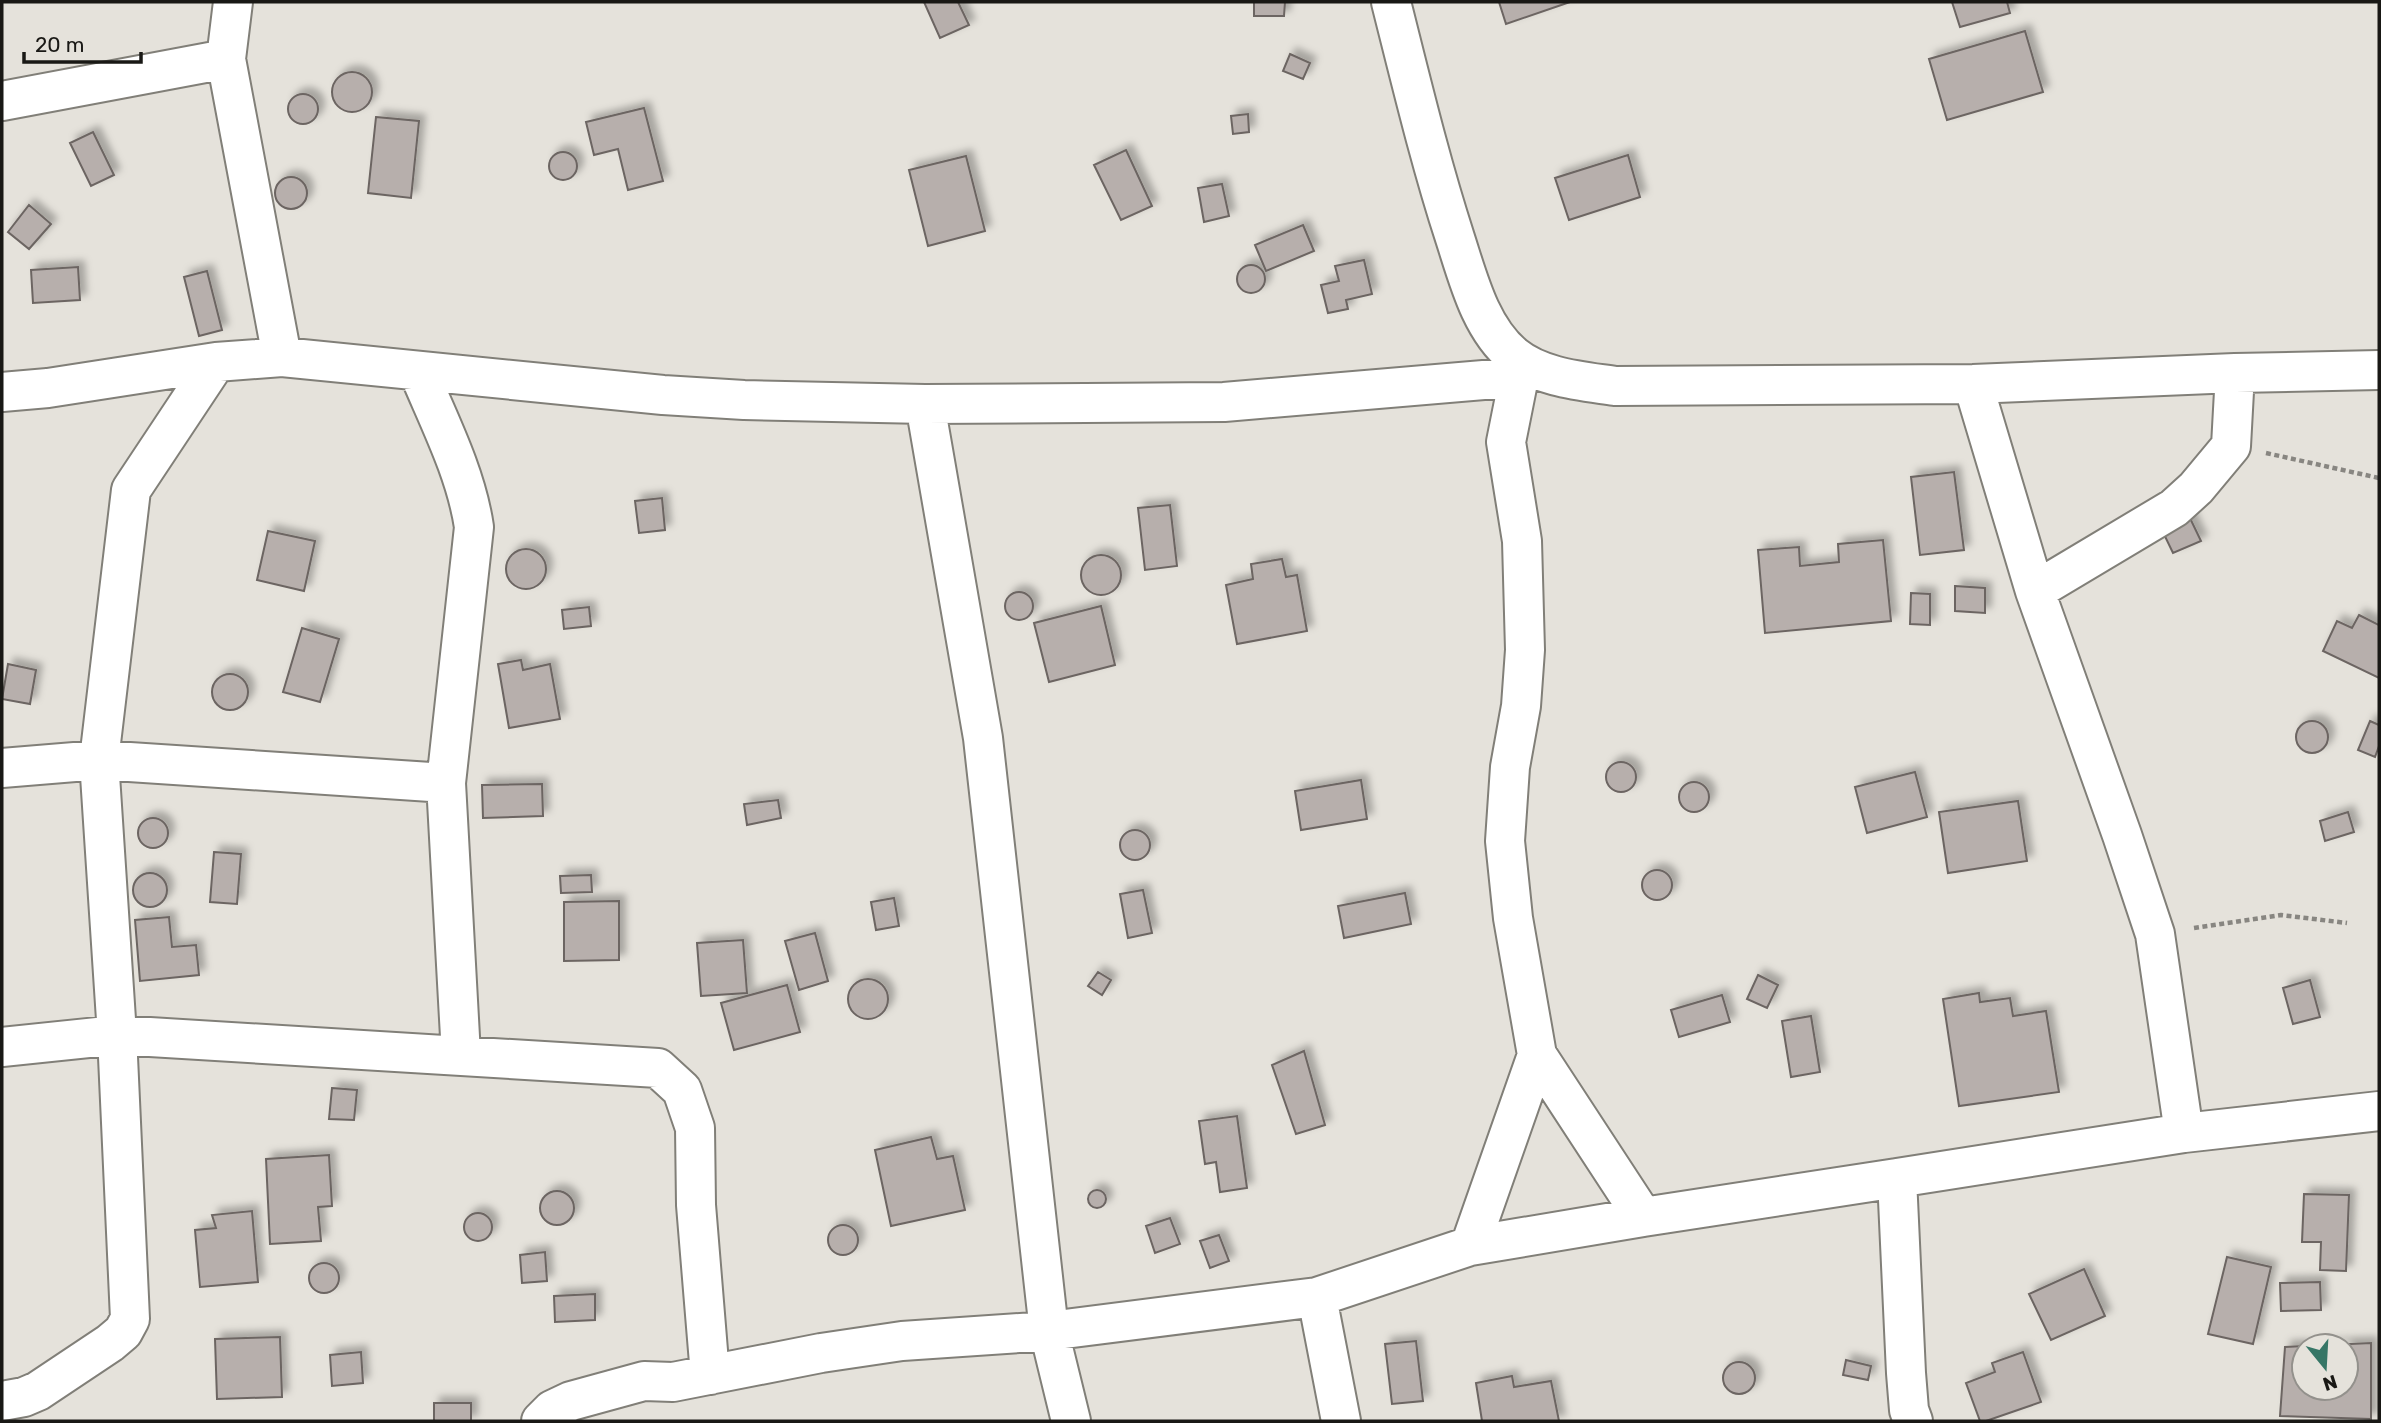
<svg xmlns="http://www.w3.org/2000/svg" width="2381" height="1423" font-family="Rubik,sans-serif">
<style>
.building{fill:#b7afac;stroke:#6c6562;stroke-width:2;filter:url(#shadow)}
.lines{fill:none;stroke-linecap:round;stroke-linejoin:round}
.minor-casing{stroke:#817f78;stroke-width:42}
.path{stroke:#888681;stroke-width:4.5;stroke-dasharray:5 3.5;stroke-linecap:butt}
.minor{stroke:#fff;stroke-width:38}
</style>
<defs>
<filter id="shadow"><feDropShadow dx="6" dy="-6" stdDeviation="3.5" flood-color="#0004"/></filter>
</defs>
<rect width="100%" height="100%" fill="#e5e2db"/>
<!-- building -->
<path class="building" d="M924 2H958L969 25 940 38Z
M1254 2H1285L1284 16H1254Z
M1499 2H1570L1506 24Z
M1952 2H2007L2010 13 1960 27Z
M2025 31 2043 92 1947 120 1929 59Z
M1290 54 1310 63 1303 79 1283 71Z
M332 92a20 20 0 1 1 40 0a20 20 0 1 1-40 0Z
M288 109a15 15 0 1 1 30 0a15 15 0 1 1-30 0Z
M644 108 663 181 628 190 618 149 594 155 586 122Z
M1248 114 1249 132 1233 134 1231 116Z
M376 117 419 121 411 198 368 193Z
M93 132 114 175 91 186 70 143Z
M1126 150 1152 206 1121 220 1094 165Z
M549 166a14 14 0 1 1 28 0a14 14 0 1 1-28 0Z
M1628 155 1640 197 1569 220 1555 178Z
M966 156 985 231 928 246 909 170Z
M275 193a16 16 0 1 1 32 0a16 16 0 1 1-32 0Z
M1222 184 1229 216 1204 222 1198 188Z
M29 205 51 224 29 249 8 232Z
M1303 225 1314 251 1266 271 1255 245Z
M1364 260 1372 294 1346 300 1348 309 1328 313 1321 285 1339 281 1335 266Z
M1237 279a14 14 0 1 1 28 0a14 14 0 1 1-28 0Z
M78 267 80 300 33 303 31 270Z
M207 271 222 330 199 336 184 277Z
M1954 472 1964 550 1920 555 1911 477Z
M662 498 665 530 639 533 635 501Z
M1170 505 1177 566 1145 570 1138 508Z
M2188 514 2201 541 2173 553 2160 526Z
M268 531 315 541 304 591 257 580Z
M1883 540 1891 621 1765 633 1758 550 1799 547 1800 566 1839 562 1838 544Z
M506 569a20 20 0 1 1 40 0a20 20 0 1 1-40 0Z
M1081 575a20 20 0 1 1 40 0a20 20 0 1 1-40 0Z
M1282 559 1286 577 1297 575 1307 631 1237 644 1226 585 1253 579 1251 564Z
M1955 586 1985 588V613L1955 611Z
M1005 606a14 14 0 1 1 28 0a14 14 0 1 1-28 0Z
M1911 593 1930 594V625L1910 624Z
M1101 606 1115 665 1049 682 1034 623Z
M589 607 591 626 564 629 562 610Z
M2359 615 2379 625V678L2323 651 2337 621 2352 628Z
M302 628 339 639 320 702 283 692Z
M521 660 523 670 550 664 560 719 509 728 498 664Z
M8 664 36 670 30 704 2 699Z
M212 692a18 18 0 1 1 36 0a18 18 0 1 1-36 0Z
M2370 721 2379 725V746L2375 757 2358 750Z
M2296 737a16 16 0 1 1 32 0a16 16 0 1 1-32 0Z
M1606 777a15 15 0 1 1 30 0a15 15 0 1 1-30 0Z
M1915 772 1927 817 1867 833 1855 787Z
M1361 780 1367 819 1301 830 1295 791Z
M1679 797a15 15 0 1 1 30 0a15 15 0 1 1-30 0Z
M542 784 543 816 483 818 482 785Z
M778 800 781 818 747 825 744 804Z
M2018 801 2027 861 1948 873 1939 812Z
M2348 812 2354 832 2325 841 2320 821Z
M138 833a15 15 0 1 1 30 0a15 15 0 1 1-30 0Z
M1120 845a15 15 0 1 1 30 0a15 15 0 1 1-30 0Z
M214 852 241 854 237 904 210 902Z
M1642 885a15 15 0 1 1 30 0a15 15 0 1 1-30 0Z
M133 890a17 17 0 1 1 34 0a17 17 0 1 1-34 0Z
M591 875 592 892 561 893 560 876Z
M1143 890 1152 933 1128 938 1120 894Z
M1405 893 1411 924 1344 938 1338 906Z
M894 898 899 926 876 930 871 902Z
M619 901V960L564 961V902Z
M169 917 172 947 196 945 199 975 140 981 135 920Z
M815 933 828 981 799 990 785 941Z
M743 940 747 993 701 996 697 943Z
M1098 972 1111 980 1102 995 1088 986Z
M1758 975 1778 985 1767 1008 1747 999Z
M848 999a20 20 0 1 1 40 0a20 20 0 1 1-40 0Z
M2310 980 2320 1017 2293 1024 2283 988Z
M787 985 800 1032 734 1050 721 1003Z
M1979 993 1980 1002 2010 998 2013 1016 2046 1011 2059 1092 1959 1106 1943 999Z
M1722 995 1730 1022 1679 1037 1671 1010Z
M1811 1016 1820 1072 1791 1077 1782 1021Z
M1304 1051 1325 1125 1296 1134 1272 1065Z
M332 1088 357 1090 354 1120 329 1119Z
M1237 1116 1247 1188 1220 1192 1216 1162 1205 1164 1199 1121Z
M931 1137 937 1159 953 1156 965 1210 891 1226 875 1150Z
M329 1155 332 1206 318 1207 321 1241 270 1244 266 1159Z
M1088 1199a9 9 0 1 1 18 0a9 9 0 1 1-18 0Z
M540 1208a17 17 0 1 1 34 0a17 17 0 1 1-34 0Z
M2304 1194 2349 1195 2346 1271 2320 1270 2321 1242H2302Z
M252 1211 258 1282 200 1287 195 1230 216 1228 212 1215Z
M464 1227a14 14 0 1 1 28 0a14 14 0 1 1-28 0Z
M1170 1218 1180 1244 1155 1253 1146 1226Z
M828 1240a15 15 0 1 1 30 0a15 15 0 1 1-30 0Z
M1219 1235 1229 1261 1210 1268 1200 1241Z
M545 1252 547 1281 522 1283 520 1255Z
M2227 1257 2271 1267 2253 1344 2208 1334Z
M309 1278a15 15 0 1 1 30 0a15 15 0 1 1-30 0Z
M2084 1269 2105 1316 2051 1340 2029 1294Z
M2320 1282 2321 1310 2281 1311 2280 1283Z
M595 1294V1320L555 1322 554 1296Z
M280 1337 282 1397 217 1399 215 1339Z
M1416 1341 1423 1401 1392 1404 1385 1344Z
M2371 1343V1419L2280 1416 2285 1347 2304 1346V1388H2346V1346H2308Z
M361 1352 363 1383 332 1386 330 1355Z
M2023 1352 2041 1402 1986 1421H1980L1966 1383 1995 1372 1992 1363Z
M1846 1360 1871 1366 1868 1380 1843 1375Z
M1723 1378a16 16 0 1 1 32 0a16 16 0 1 1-32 0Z
M1512 1376 1514 1387 1551 1381 1559 1421H1482L1476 1383Z
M434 1403H471V1421H434Z"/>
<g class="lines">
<defs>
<path id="minor" d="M233 2 226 59 282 357
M1391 2C1411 81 1430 161 1455 238 1468 278 1480 328 1514 356 1541 378 1582 381 1615 386L1973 384 2235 373 2379 370
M2 101 226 59
M418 371C439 421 466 473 474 527L446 783 461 1055
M1973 384 2035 591 2122 835 2155 934 2184 1133 2379 1111
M2 392 48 388 216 362 282 357 663 395 744 400 925 404 1224 402 1519 377 1533 368
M2035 591 2174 508 2196 488 2231 446 2235 373
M2 768 99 760 446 783
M2 1047 117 1035 658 1068 682 1090 695 1128 696 1205 710 1375
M1643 1217 1897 1178
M1470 1246 1537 1055
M2 1401 24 1397 38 1391 110 1343 123 1332 130 1319 117 1035 99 760 131 490 216 362
M541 1421 552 1410 571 1401 644 1381 673 1382 821 1353 902 1341 1049 1331 983 738 925 404
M1071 1421 1049 1331 1317 1297
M1341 1421 1317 1297 1470 1246 1643 1217 1537 1055 1513 918 1505 841 1510 767 1521 706 1525 650 1522 541 1506 442 1519 377
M1913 1421 1909 1410 1906 1373 1897 1178 2184 1133"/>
</defs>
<!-- minor casing -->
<use href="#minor" class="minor-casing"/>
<!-- path -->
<path class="path" d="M2266 453 2379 478
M2194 928 2281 915 2347 923"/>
<!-- minor -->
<use href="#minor" class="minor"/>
</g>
<!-- border -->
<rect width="2381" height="1423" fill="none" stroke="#191815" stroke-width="7"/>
<!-- north arrow -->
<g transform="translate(2325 1367) rotate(162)"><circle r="33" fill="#e5e2db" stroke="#93918c" stroke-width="2"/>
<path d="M0-5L12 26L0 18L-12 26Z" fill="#367666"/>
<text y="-10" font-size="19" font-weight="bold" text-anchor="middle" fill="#191815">N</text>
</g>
<!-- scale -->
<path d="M24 52v10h117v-10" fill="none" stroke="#191815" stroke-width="3.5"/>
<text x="35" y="52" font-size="21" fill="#191815" stroke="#e5e2db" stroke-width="5" paint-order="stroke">20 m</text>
</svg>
